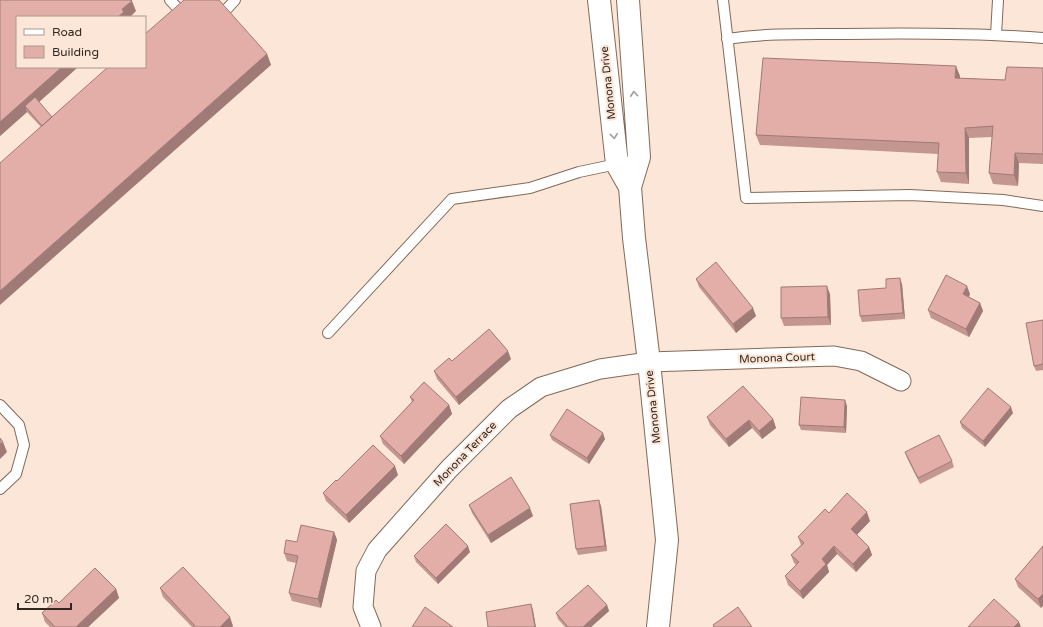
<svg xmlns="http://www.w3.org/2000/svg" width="1043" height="627" font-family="'Varela Round',sans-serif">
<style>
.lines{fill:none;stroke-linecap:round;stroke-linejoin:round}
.service-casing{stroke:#816a59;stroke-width:12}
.minor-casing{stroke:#816a59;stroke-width:21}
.tertiary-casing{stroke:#816a59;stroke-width:24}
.service{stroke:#fff;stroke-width:10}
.minor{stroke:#fff;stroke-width:19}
.tertiary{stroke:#fff;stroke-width:22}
.wall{fill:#c39690}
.shaded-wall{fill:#9f7a76}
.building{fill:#e3aea8;stroke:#9f7a76}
.oneway{stroke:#a29e9b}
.labels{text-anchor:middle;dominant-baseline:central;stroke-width:4;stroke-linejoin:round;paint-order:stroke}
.street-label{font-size:11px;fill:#312720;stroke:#fce6d7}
</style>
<rect width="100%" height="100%" fill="#fce6d7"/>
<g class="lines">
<defs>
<path id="service" d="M170 0 183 14
M723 0 746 198 910 195 1003 200 1043 206
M224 12 235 0
M996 35 998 0
M727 39C766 33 806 34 845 34 911 33 977 33 1043 38
M328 333 452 199 530 188 579 172 617 164
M0 405 19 425 24 445 16 474 0 489"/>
<path id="minor" d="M371 627 363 607 366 571 377 550 449 469 509 409 541 387 600 369 649 362 834 356 861 361 901 381"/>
<path id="tertiary" d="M599 0 617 164 630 187
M628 0 639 157 630 187 634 238 649 362 667 540 658 627"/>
</defs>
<!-- service casing -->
<use href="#service" class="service-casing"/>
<!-- minor casing -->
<use href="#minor" class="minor-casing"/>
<!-- tertiary casing -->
<use href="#tertiary" class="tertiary-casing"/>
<!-- service -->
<use href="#service" class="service"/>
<!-- minor -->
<use href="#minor" class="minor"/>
<!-- tertiary -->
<use href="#tertiary" class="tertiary"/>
</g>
<!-- wall -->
<path class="wall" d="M0 0 136 11 17 17 78 67 39 102 52 117 267 54 271 65 41 127 27 112 0 136Z
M1043 68V164L1019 163 1018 186 993 184 989 173 992 137 969 138V184L941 182 937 172 938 154 760 145 756 135 960 76V78L1005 80Z
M696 279 756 316 736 333 699 287Z
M902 284 905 319 862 322 860 316 886 288Z
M830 294 831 325 784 326 781 318Z
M970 294 969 297 980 303 983 311 969 337 931 318 928 310Z
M1043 320V370L1036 371 1034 366Z
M511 359 459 405 437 379 434 371 452 361Z
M410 397 449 405 452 414 404 464 383 444 380 436 412 402Z
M847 406 846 433 801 430 799 425Z
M1013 413 985 447 962 428 960 422Z
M707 417 773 419 776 428 762 439 752 428 729 447 710 425Z
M550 435 605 439 589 464 552 440Z
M905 452 952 461 954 467 920 484 907 458Z
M398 475 349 523 326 501 323 493Z
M469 505 533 516 491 543 472 513Z
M601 506 607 551 578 555 576 549Z
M829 513 870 521 856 535 869 547 872 555 856 572 837 554 827 565 829 572 803 599 788 585 785 576 796 565 794 563 791 555 801 545 798 537Z
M334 532 337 540 321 608 292 601 289 593 296 563 287 561 284 553 297 542Z
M1043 546 1041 608 1018 587 1015 579Z
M470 552 438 584 416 562 414 556Z
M160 588 233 626 232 627H192L163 597Z
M116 589 119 598 88 627H50L45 622 42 613 59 603Z
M607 605 609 611 591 627H565L558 619 556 613Z"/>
<!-- shaded-wall -->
<path class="shaded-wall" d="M132 1 136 11 130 17H118L122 9Z
M267 54 271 65 0 305V291Z
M956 66 960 76 959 88 955 78Z
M62 67H78L29 111 25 106 27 112 0 136V122Z
M965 128 969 138V184L966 173Z
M1015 153 1019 163 1018 186 1014 175Z
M900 278 902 284 905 319 903 313Z
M827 286 830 294 831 325 828 317Z
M967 286 970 294 966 302 963 294Z
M980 303 983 311 969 337 966 329Z
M753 308 756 316 736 333 733 324Z
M508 351 511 359 459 405 456 397Z
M845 400 847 406 846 433 844 427Z
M449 405 452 414 404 464 401 456Z
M1011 407 1013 413 985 447 983 441Z
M773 419 776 428 762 439 759 431Z
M749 420 752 428 729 447 726 439Z
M603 433 605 439 589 464 587 458Z
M3 442 7 452 0 459V444Z
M395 466 398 475 349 523 346 515Z
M599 500 601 506 607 551 605 546Z
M530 508 533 516 491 543 488 535Z
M867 512 870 521 854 538 851 529Z
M334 532 337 540 321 608 318 599Z
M468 546 470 552 438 584 436 578Z
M834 546 837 554 827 565 829 572 803 599 800 591 822 559Z
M869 547 872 555 856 572 853 564Z
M116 589 119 598 88 627H76Z
M1043 594V606L1041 608 1038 599Z
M531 604 533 610 536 627H535Z
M607 605 609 611 591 627H583Z
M230 617 233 626 232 627H220Z
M1019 622 1021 627H1014Z"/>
<!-- building -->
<path class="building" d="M0 0H131L132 1 122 9 124 12 118 17H17V67H62L0 122Z
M184 0H219L267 54 0 291V163L108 67H145V34Z
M763 58 956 66 955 78 1005 80 1007 67 1043 68V154L1015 153 1014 175 989 173 993 126 965 128 966 173 937 172 939 143 756 135Z
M35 97 52 117 42 126 25 106Z
M716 262 753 308 733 324 696 279Z
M946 275 967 286 963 294 980 303 966 329 928 310Z
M900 278 903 313 860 316 858 290 886 288V279Z
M827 286 828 317 781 318V287Z
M1043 320V364L1034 366 1026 323Z
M489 329 508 351 456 397 434 371 449 358 452 361Z
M424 382 449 405 401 456 380 436 414 400 410 397Z
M743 386 773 419 759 431 749 420 726 439 707 417Z
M988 388 1011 407 983 441 960 422Z
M801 397 845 400 844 427 799 425Z
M567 409 603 433 587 458 550 435Z
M939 435 952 461 918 478 905 452Z
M0 438 3 442 0 444Z
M373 445 395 466 346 515 323 493 336 480 337 481Z
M511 477 530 508 488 535 469 505Z
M847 493 867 512 851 529 869 547 853 564 834 546 822 559 826 564 800 591 785 576 799 562 791 555 804 543 798 537 825 509 829 513Z
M599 500 605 546 576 549 570 504Z
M446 524 468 546 436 578 414 556Z
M301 525 334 532 318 599 289 593 298 556 284 553 286 540 297 542Z
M1043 546V594L1038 599 1015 579Z
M183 567 230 617 220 627H196L160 588Z
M95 568 116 589 76 627H55L42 613 56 600 59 603Z
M588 585 607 605 583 627H568L556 613Z
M994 599 1019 622 1014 627H968Z
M531 604 535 627H488L486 612Z
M425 607 453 627H412Z
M738 607 752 627H714L713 625Z"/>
<!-- one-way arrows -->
<defs><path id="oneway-chevron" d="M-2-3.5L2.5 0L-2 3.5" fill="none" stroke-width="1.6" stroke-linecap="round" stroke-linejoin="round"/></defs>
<g class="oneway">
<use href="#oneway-chevron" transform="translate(634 94) rotate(-94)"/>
<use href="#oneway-chevron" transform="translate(614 136) rotate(84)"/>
</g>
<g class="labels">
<!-- street labels -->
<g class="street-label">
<text transform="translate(608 83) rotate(-96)">Monona Drive</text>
<text transform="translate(777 358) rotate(-2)">Monona Court</text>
<text transform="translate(653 407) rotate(-96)">Monona Drive</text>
<text transform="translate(465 454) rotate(-46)">Monona Terrace</text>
</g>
</g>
<!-- legend -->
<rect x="16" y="16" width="130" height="52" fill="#fce6d7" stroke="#ab9a8e"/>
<rect x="24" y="29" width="20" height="6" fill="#ffffff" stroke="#ab9a8e"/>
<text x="52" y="36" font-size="12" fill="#312720">Road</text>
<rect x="24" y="46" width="20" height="12" fill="#e3aea8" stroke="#ab9a8e"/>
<text x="52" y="56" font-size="12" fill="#312720">Building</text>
<!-- scale -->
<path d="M18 603v6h53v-6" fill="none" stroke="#312720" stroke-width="2"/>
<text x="24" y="603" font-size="12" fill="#312720" stroke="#fce6d7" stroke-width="3" paint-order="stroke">20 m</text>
</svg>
